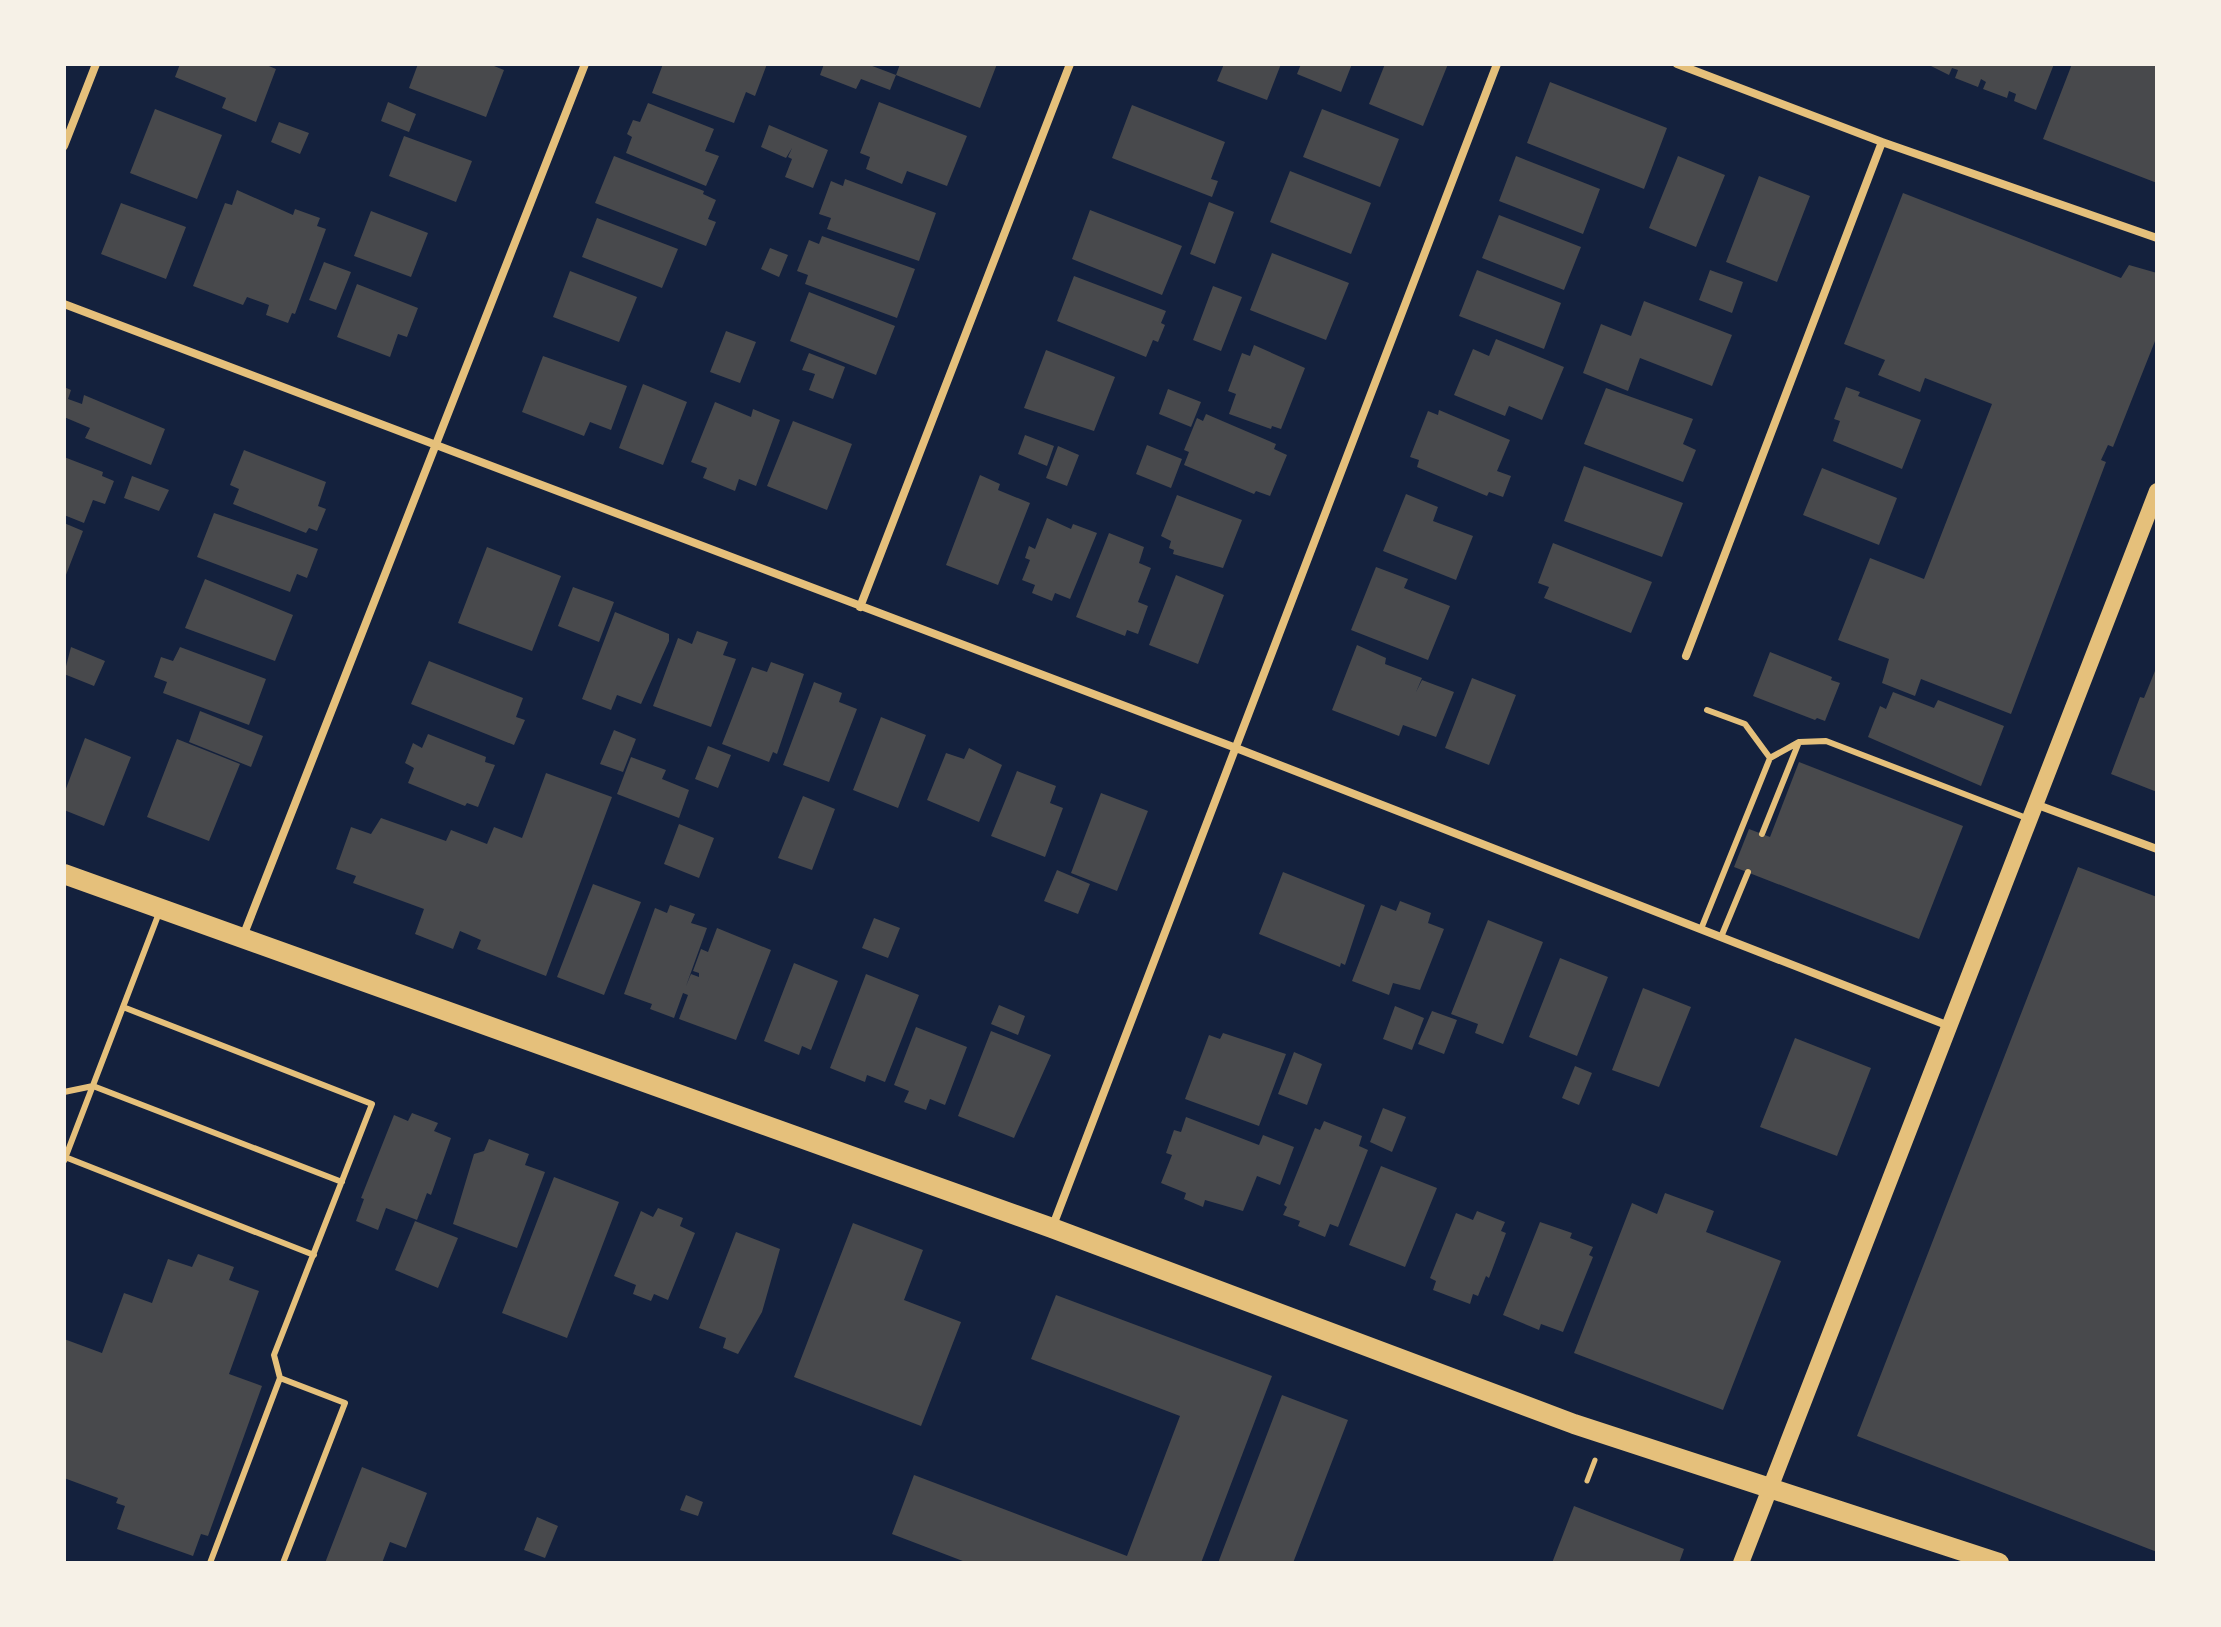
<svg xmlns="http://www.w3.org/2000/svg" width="2221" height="1627" font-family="'Public Sans',sans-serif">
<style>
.building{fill:#48494c}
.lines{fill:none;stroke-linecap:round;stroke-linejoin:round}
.path{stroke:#e5c07b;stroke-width:5}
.service{stroke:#e5c07b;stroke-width:6}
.minor{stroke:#e5c07b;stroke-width:8}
.secondary{stroke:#e5c07b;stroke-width:16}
.primary{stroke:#e5c07b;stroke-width:20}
</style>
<rect width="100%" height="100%" fill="#14213d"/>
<!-- building -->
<path class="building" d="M180 64H264L276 69 256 122 222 108 226 98 175 77Z
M418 64H489L504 70 486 117 409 88Z
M663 64 716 65 767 64 755 96 746 92 734 123 652 93Z
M824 64H867L896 75 900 64H997L980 108 896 75 890 90 861 79 856 89 820 75Z
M1224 64H1281L1267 100 1217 81Z
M1301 64H1352L1341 92 1297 74Z
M1385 64H1448L1423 126 1369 104Z
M1927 64H2054L2036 110 2014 101 2016 94 2009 91 2007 98 1983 89 1986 82 1981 79 1978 87 1955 78 1958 70 1952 68 1949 75Z
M2072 64H2157V183L2043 139Z
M1550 82 1667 128 1644 189 1527 143Z
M388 102 416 114 409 132 381 121Z
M879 102 967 136 947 186 907 171 902 184 866 169 870 157 860 153Z
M648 103 714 129 705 151 719 156 706 186 626 153 632 137 627 134 633 120 640 122Z
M1132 105 1225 142 1211 179 1218 181 1212 197 1112 158Z
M155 109 222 135 197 199 130 173Z
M1322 109 1399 139 1380 187 1303 157Z
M279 122 309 133 300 154 271 142Z
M769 125 828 150 813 188 785 177 792 159 788 157 792 148 786 158 761 147Z
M404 136 472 161 456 202 389 176Z
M614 156 704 191 703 194 716 200 708 219 716 222 706 246 595 203Z
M1516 156 1600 189 1583 234 1499 201Z
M1678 156 1725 175 1696 247 1649 228Z
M1290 171 1371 203 1351 254 1270 222Z
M1759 176 1810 196 1777 282 1726 262Z
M845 179 936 213 919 261 827 229 831 218 819 214 831 181 843 186Z
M237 190 293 215 295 209 320 218 317 226 326 229 295 314 292 313 288 323 266 315 269 305 247 297 243 305 193 286 225 203 232 205Z
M1903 193 2121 278 2129 265 2157 273V336L2113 447 2108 445 2101 460 2106 462 2011 714 1921 679 1915 696 1882 683 1889 659 1838 640 1870 558 1924 579 1992 404 1925 378 1920 392 1878 375 1885 360 1844 344Z
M1209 202 1234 212 1215 264 1190 254Z
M121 203 186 227 166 279 101 254Z
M1090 210 1182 246 1162 295 1072 259Z
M371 211 428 233 411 277 354 256Z
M1499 215 1581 247 1564 290 1482 258Z
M597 218 678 249 662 288 582 257Z
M822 236 915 269 897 318 805 284 808 275 797 271 809 240 819 244Z
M770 248 788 255 779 277 761 269Z
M1272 253 1349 283 1326 340 1250 310Z
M324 262 351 272 336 310 309 300Z
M1477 270 1561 303 1544 349 1459 316Z
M1710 270 1743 282 1732 313 1699 300Z
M570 271 637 297 619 342 553 317Z
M1074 276 1166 311 1161 323 1165 325 1158 342 1153 340 1146 357 1057 321Z
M357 284 418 308 407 337 398 334 390 357 337 337Z
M1213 286 1242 297 1221 351 1193 340Z
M809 292 895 326 876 375 790 341Z
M1644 301 1732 335 1712 386 1640 358 1628 391 1583 373 1601 324 1631 336Z
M726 331 756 342 740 383 710 372Z
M1496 339 1564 367 1542 420 1509 406 1505 416 1454 395 1473 349 1489 356Z
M1254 345 1305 368 1281 429 1272 426 1271 429 1229 414 1236 394 1228 391 1242 353 1250 356Z
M1046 350 1115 377 1094 431 1024 408Z
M809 353 845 367 833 399 809 390 815 374 802 370Z
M543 356 627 386 611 430 590 422 584 436 522 412Z
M643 384 687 402 663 465 619 448Z
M64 387 71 390 68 399 82 404 84 395 165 429 151 465 85 438 90 428 64 417Z
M1846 387 1860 392 1858 396 1921 420 1902 469 1833 441 1840 421 1834 419Z
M1606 388 1693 419 1683 444 1696 450 1683 482 1584 444Z
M1168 389 1201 402 1191 427 1159 414Z
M715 402 751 417 753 409 780 420 756 486 739 479 735 491 703 478 707 468 691 462Z
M1439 410 1510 440 1497 471 1511 476 1503 497 1489 492 1487 496 1417 467 1419 460 1410 457 1428 411 1438 415Z
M1206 414 1276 444 1274 449 1287 455 1270 496 1256 491 1254 494 1184 465 1189 452 1184 450 1197 418 1203 421Z
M793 421 852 444 827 510 767 486Z
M1025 435 1054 446 1047 466 1018 454Z
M1147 445 1182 459 1171 488 1136 474Z
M1058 446 1079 455 1067 486 1046 478Z
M244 450 326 482 318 506 326 509 317 531 309 528 306 533 233 504 239 489 230 485Z
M64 457 103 472 102 476 114 481 105 504 93 500 84 523 64 515Z
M1584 466 1683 503 1662 557 1564 521Z
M1822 468 1897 498 1879 545 1803 515Z
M980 475 1000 484 998 490 1030 503 998 585 946 565Z
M132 476 169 490 159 511 124 498Z
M1406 494 1438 507 1433 521 1473 536 1456 580 1383 551Z
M1177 495 1242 520 1223 568 1173 554 1174 550 1169 548 1171 541 1161 536Z
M214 513 318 549 307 578 297 574 290 592 197 557Z
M1047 518 1071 529 1073 524 1097 533 1070 599 1055 593 1052 601 1032 593 1035 585 1022 580 1030 560 1025 558 1029 546 1035 549Z
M64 523 83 531 64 580Z
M1109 533 1144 547 1139 563 1151 568 1138 602 1148 606 1138 634 1127 630 1125 636 1076 617Z
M1553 543 1652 582 1631 633 1544 598 1549 587 1538 583Z
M487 547 561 576 532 651 458 623Z
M1376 567 1408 579 1404 588 1450 606 1428 660 1351 630Z
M1176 575 1224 595 1198 664 1149 645Z
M205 579 293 615 275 661 185 628Z
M573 587 614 602 599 642 558 626Z
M615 612 669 634V641L641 704 617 695 611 710 582 699Z
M697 631 728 642 723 655 736 659 711 727 653 706 678 638 692 644Z
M1357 645 1386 658 1385 664 1422 678 1416 692 1422 680 1454 692 1436 737 1403 725 1399 736 1332 710Z
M71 647 105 661 94 686 64 674Z
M180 647 266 679 249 725 163 693 167 682 154 677 161 657 173 661Z
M1770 652 1832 677 1831 680 1840 683 1825 721 1817 718 1815 720 1753 696Z
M429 661 523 698 516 717 525 720 514 745 411 704Z
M771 662 804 674 777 754 773 752 769 762 722 744 752 667 767 672Z
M2157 666V792L2111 774 2140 697 2144 698Z
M1472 678 1516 695 1489 765 1445 748Z
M814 682 842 693 839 702 857 709 829 782 783 765Z
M1893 692 1934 708 1938 700 2004 726 1981 786 1868 737 1880 706 1886 709Z
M200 711 263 736 251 767 189 742Z
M881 717 926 735 898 808 853 790Z
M614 730 636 739 623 772 600 764Z
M428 734 486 757 485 762 495 765 478 807 467 803 465 806 408 783 414 768 405 763 413 743 422 748Z
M85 738 131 757 104 826 64 810V794Z
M177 739 240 764 209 841 147 817Z
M708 746 731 755 718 788 695 779Z
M969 748 1002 765 979 822 927 800 946 753 964 759Z
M631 757 666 770 662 779 689 790 679 818 617 794Z
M1799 762 1963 826 1919 939 1734 867 1749 829 1770 837Z
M1017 771 1056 786 1050 803 1063 808 1045 857 991 836Z
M546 773 612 797 546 976 477 949 481 940 460 931 453 949 415 934 424 909 353 883 356 876 336 869 351 827 371 834 381 818 446 841 451 830 487 844 494 827 522 838Z
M1101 793 1148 811 1117 891 1071 873Z
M803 796 835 809 812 870 778 858Z
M679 824 714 838 699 878 664 864Z
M2078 867 2157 897V1552L1857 1436Z
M1057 870 1090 884 1078 914 1044 901Z
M1283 872 1365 905 1345 965 1341 963 1340 967 1259 934Z
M593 884 641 902 604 995 557 977Z
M1400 901 1431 913 1428 923 1444 929 1420 990 1393 983 1389 995 1352 981 1381 905 1396 911Z
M670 905 695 914 691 923 707 928 686 986 691 974 699 977V973L693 971 701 949 708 952 717 928 771 950 736 1040 679 1019 688 995 683 993 674 1018 650 1009 652 1004 624 994 655 908 667 913Z
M874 918 900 928 888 958 862 948Z
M1488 920 1543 942 1503 1044 1475 1033 1478 1024 1451 1014Z
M1560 958 1608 977 1577 1056 1529 1037Z
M794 963 838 981 811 1050 802 1046 799 1055 764 1041Z
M866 974 919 995 885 1082 867 1075 865 1082 830 1068Z
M1643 988 1691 1007 1659 1087 1612 1070Z
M999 1005 1025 1016 1018 1035 991 1024Z
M1395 1006 1424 1018 1412 1050 1383 1039Z
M1432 1011 1457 1020 1444 1054 1418 1044Z
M916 1027 967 1047 945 1105 930 1099 926 1110 904 1102 909 1091 894 1085Z
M991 1031 1051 1055 1014 1138 958 1116Z
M1223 1033 1286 1054 1259 1126 1185 1099 1209 1035 1220 1039Z
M1795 1038 1871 1068 1837 1156 1760 1127Z
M1294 1052 1322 1064 1307 1105 1278 1094Z
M1575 1066 1592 1073 1579 1105 1562 1098Z
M1383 1108 1406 1117 1392 1152 1370 1142Z
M412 1113 438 1123 434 1131 451 1138 431 1195 427 1193 417 1220 386 1208 378 1230 356 1221 364 1199 361 1198 394 1115 408 1121Z
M1186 1117 1259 1145 1263 1135 1294 1147 1280 1185 1257 1176 1243 1211 1205 1200 1203 1207 1184 1199 1186 1193 1161 1183 1172 1155 1166 1153 1174 1130 1181 1132Z
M1324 1121 1362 1136 1359 1146 1368 1150 1338 1227 1330 1224 1325 1237 1298 1226 1300 1221 1283 1215 1287 1207 1284 1205 1315 1128 1320 1130Z
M489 1139 529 1154 525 1165 545 1172 517 1248 453 1224 474 1154 484 1151Z
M1381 1166 1437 1188 1405 1267 1349 1245Z
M554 1177 619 1202 567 1338 502 1313Z
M1665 1193 1714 1211 1706 1232 1781 1261 1723 1410 1574 1353 1632 1203 1657 1214Z
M658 1208 683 1218 680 1226 695 1233 668 1300 654 1294 651 1301 633 1294 636 1285 614 1276 641 1211 653 1217Z
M1477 1211 1505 1222 1501 1231 1506 1233 1489 1278 1486 1276 1478 1296 1473 1294 1470 1304 1433 1290 1436 1281 1430 1278 1456 1213 1473 1220Z
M415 1221 458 1238 438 1288 395 1270Z
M1540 1222 1572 1233 1570 1238 1593 1247 1589 1255 1593 1257 1563 1332 1541 1324 1539 1330 1503 1315Z
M853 1223 923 1250 904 1300 961 1322 921 1426 794 1377Z
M736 1232 780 1249 762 1312 738 1354 723 1348 726 1338 699 1328Z
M198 1254 234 1267 229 1280 259 1291 229 1374 262 1386 208 1536 201 1534 193 1556 117 1529 125 1506 116 1503 118 1498 64 1478V1339L102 1353 124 1293 152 1303 168 1259 192 1267Z
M1056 1295 1272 1376 1201 1563H968L892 1534 914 1475 1127 1556 1180 1416 1031 1359Z
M1282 1395 1348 1420 1293 1563H1218Z
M362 1467 427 1493 406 1548 390 1542 382 1563H325Z
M686 1495 703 1502 698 1516 680 1510Z
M1574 1506 1684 1549 1679 1563H1552Z
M537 1517 558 1526 545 1558 524 1550Z"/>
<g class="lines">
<!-- path -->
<path class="path" d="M1587 1481 1595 1460"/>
<!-- service -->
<path class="service" d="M1770 758 1799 742 1826 741 2029 819
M1762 834 1799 742
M1701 929 1770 758 1745 724 1707 710
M1721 937 1748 872
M123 1007 372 1104 274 1355 280 1378
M64 1092 93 1086 342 1182
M65 1157 314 1255
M64 1161 159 913
M210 1563 280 1378 345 1403 283 1563"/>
<!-- minor -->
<path class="minor" d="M1677 64 1882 142 2157 238
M64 146 96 64
M64 304 1236 748 1949 1026
M860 607 1070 64
M1686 656 1882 142
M2035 804 2157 849
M242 939 585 64
M1052 1228 1497 64"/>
<!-- secondary -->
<path class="secondary" d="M1741 1563 2157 491"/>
<!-- primary -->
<path class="primary" d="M64 874 1052 1228 1574 1424 1999 1563"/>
</g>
<!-- border -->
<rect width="2221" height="1627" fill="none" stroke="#f6f1e7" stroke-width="132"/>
</svg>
